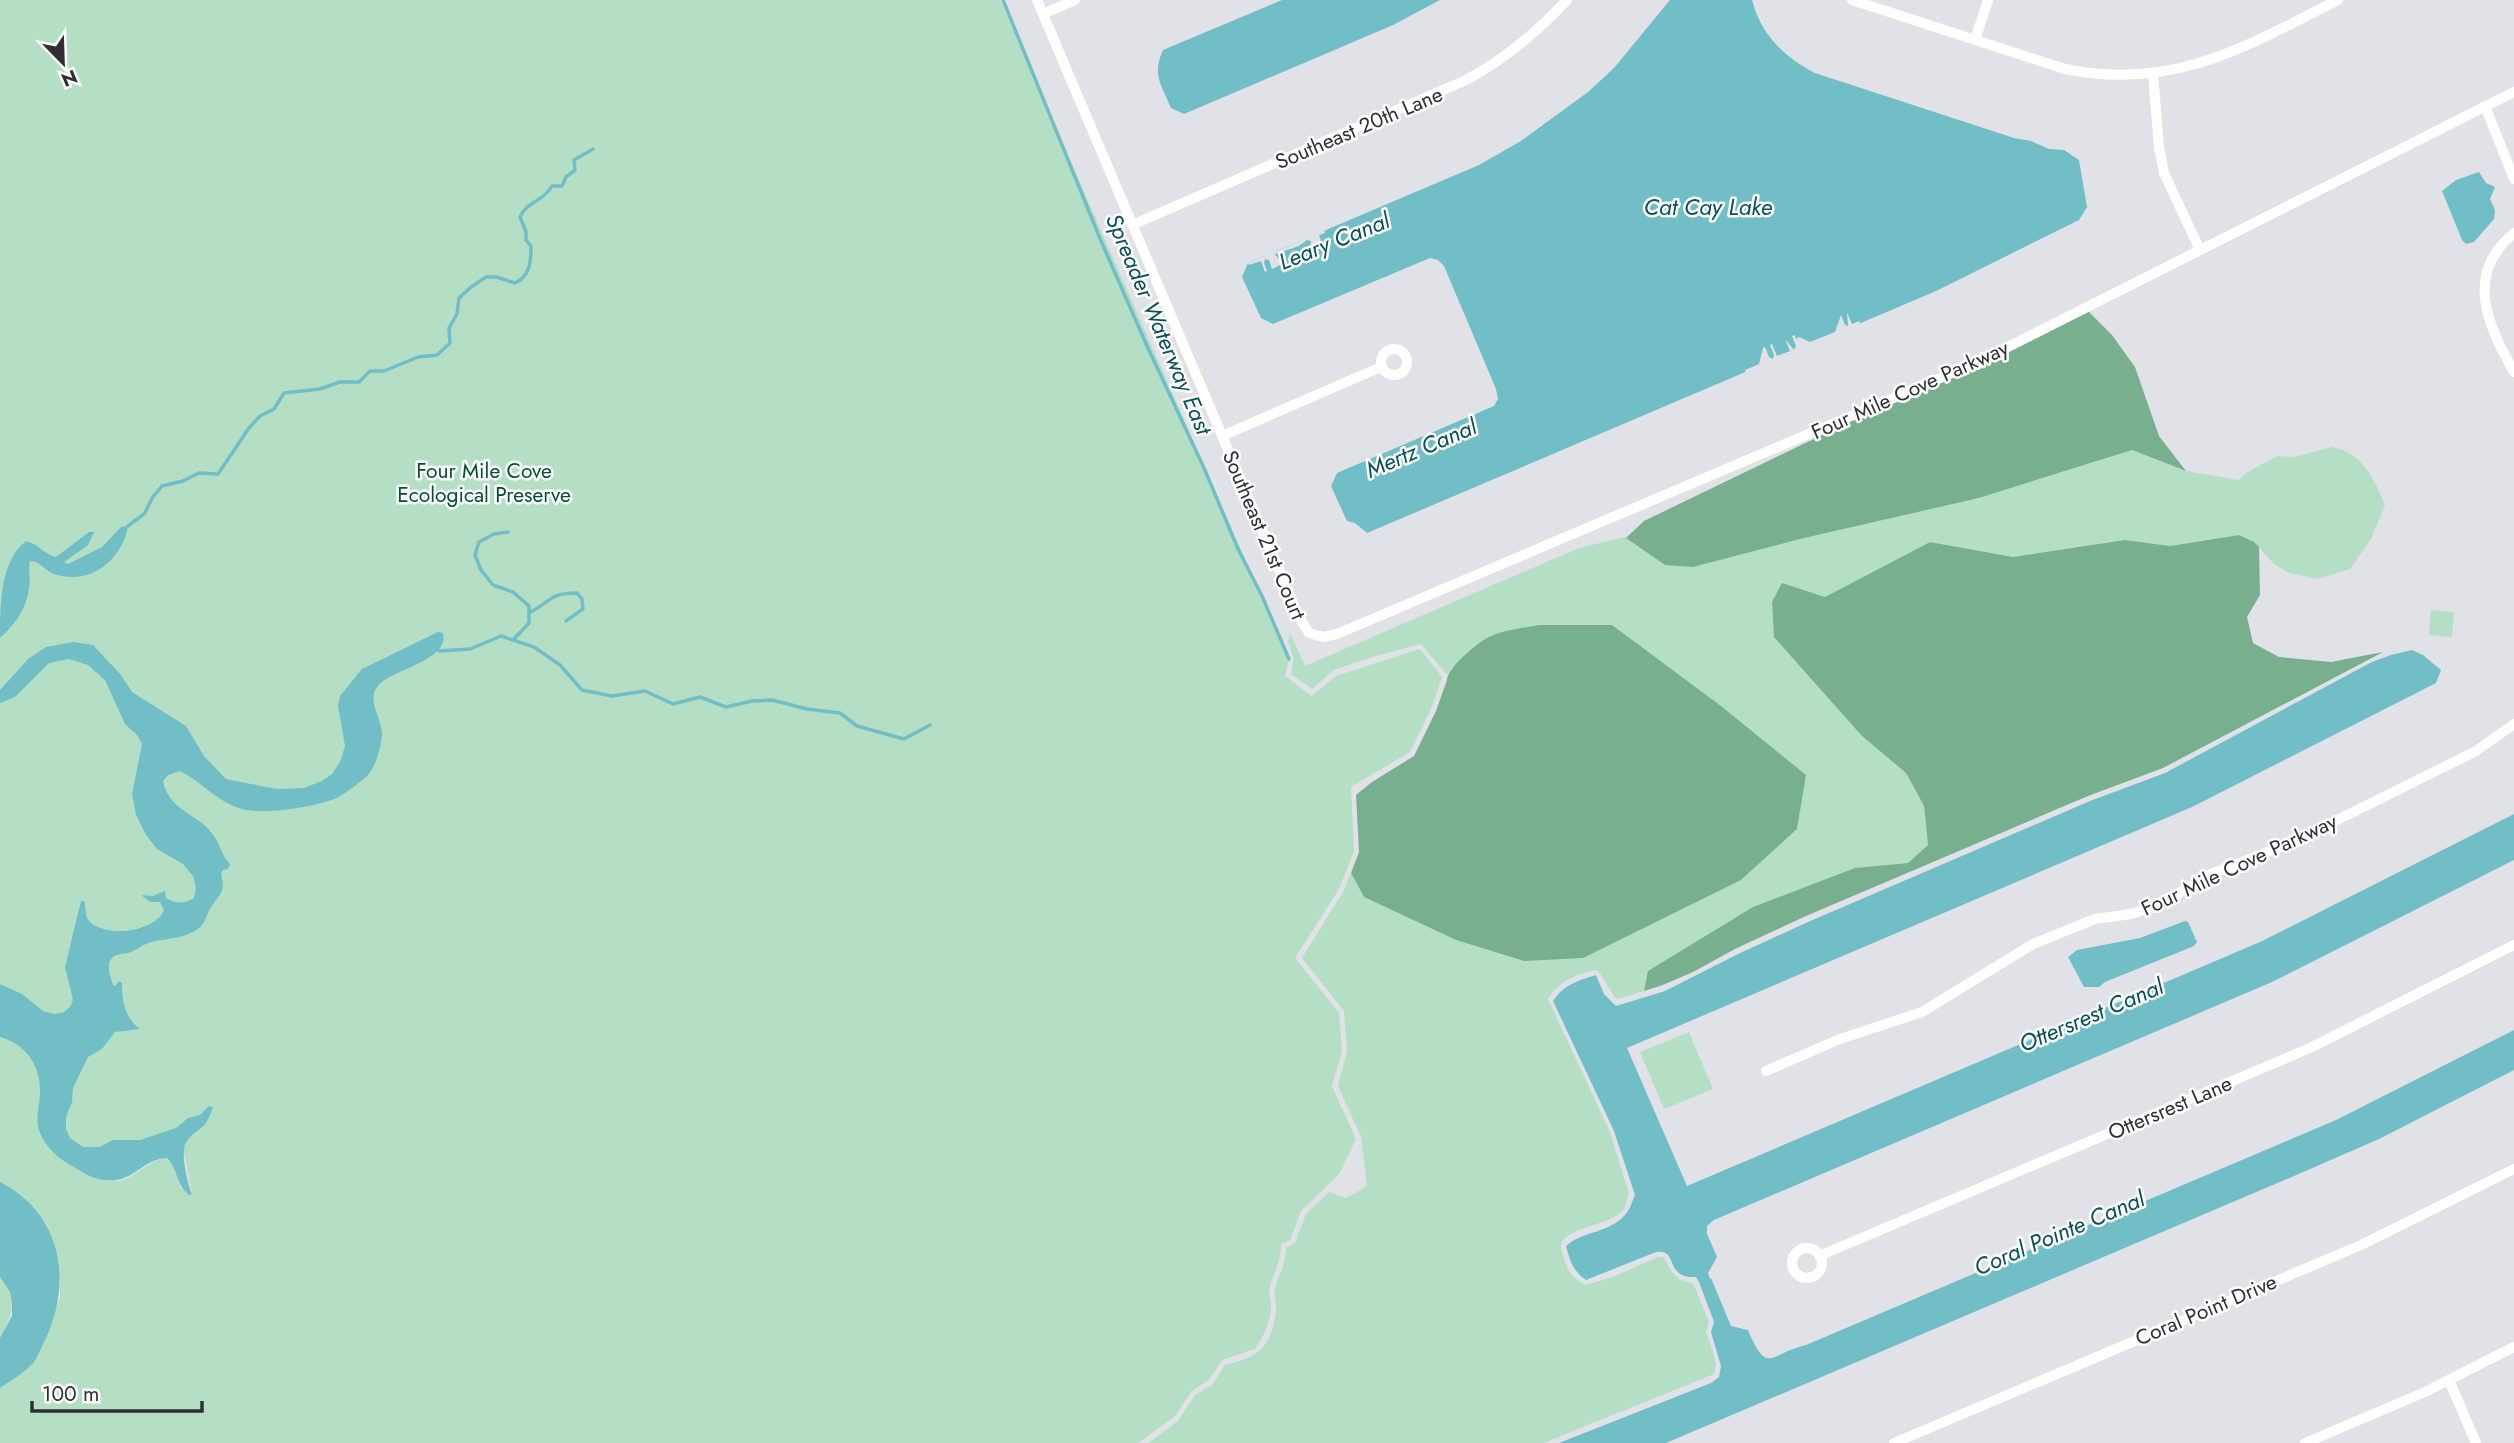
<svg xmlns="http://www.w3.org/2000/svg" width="2514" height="1443" font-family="Jost,sans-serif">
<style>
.green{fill:#b5dfc5;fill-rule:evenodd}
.forest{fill:#78b08f}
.water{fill:#72bec7}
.pier{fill:#e1e1e8}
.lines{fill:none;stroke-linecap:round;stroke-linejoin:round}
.stream{stroke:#72bec7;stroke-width:3.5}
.street{stroke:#fff;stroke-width:10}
.labels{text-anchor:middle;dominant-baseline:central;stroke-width:5;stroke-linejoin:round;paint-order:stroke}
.street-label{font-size:21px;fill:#2f2f32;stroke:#fff}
.park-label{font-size:21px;fill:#044e2e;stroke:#fff}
.water-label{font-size:23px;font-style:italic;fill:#084f56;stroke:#fff}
</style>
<rect width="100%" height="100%" fill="#e1e1e8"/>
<!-- green -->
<path class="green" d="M0 0H1000L1289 659 1285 676 1312 696 1336 676 1420 649 1442 677 1431 709 1410 752 1351 787 1354 851 1339 889 1295 958 1339 1013 1342 1051 1332 1086 1356 1139 1340 1173 1301 1211 1290 1240 1281 1244C1281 1262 1275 1270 1270 1286 1268 1292 1272 1301 1271 1308 1270 1323 1263 1337 1255 1349L1222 1360 1209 1380 1192 1391 1175 1416 1138 1443H0V1388L17 1377 60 1299V1273L57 1254 47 1226 34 1207 0 1221ZM186 1141 183 1148 192 1194 180 1187 172 1163 168 1158C149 1159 141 1173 125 1179 119 1182 109 1181 102 1180Z
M2332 447C2364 454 2373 477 2385 505L2371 539 2350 569 2318 579 2289 573 2274 564 2254 542 2239 535 2170 546 2125 540 2013 557 1930 542 1825 597 1782 584 1862 736 1906 773 1924 806 1928 845 1908 863 1855 868 1648 971 1644 991 1617 999C1608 991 1604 973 1595 970 1575 975 1559 981 1548 999L1610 1132 1629 1194C1627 1199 1626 1206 1623 1210 1610 1226 1565 1227 1561 1245 1560 1249 1564 1257 1565 1261 1569 1274 1575 1280 1586 1285L1615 1276 1658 1257H1664C1672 1273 1675 1280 1693 1283L1709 1322 1706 1332 1714 1355 1716 1365 1714 1374 1544 1443H1148L1178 1421 1195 1395 1213 1384 1225 1365C1260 1357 1271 1347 1276 1311 1277 1304 1273 1296 1275 1289 1278 1274 1286 1266 1286 1248L1295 1243 1306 1214 1329 1192 1346 1198 1367 1186 1361 1137 1338 1086 1347 1051 1344 1011 1302 958 1343 892 1351 873 1364 897 1456 940 1524 961 1741 880 1797 829 1805 775 1452 667 1447 675 1421 644 1372 657 1334 670 1312 689 1291 674 1294 659 1288 642 1290 633 1305 666 1579 548 1625 537 1665 565 1800 539 1979 498 2132 450 2186 471 2239 480 2246 473 2277 456 2294 457Z
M2431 610 2454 612 2452 637 2429 635Z
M1689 1032 1713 1089 1664 1109 1640 1052Z
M0 1277C19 1294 12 1320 0 1338Z"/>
<!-- forest -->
<path class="forest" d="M2085 308 2112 335 2135 367 2159 436 2186 471 2132 450 1979 498 1800 539 1693 567 1665 565 1626 538 1644 521Z
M2239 535 2254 542 2259 547 2260 595 2247 617 2253 643 2279 657 2331 662 2383 652 2163 768 2088 796 1806 916 1735 949 1693 972 1663 985 1644 991 1648 971 1753 907 1855 868 1908 863 1928 845 1924 806 1906 773 1862 736 1774 637 1772 602 1782 583 1825 597 1930 542 2013 557 2125 540 2170 546Z
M1539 625H1612L1721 706 1806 775 1797 829 1741 880 1583 958 1524 961 1456 940 1364 897 1351 873 1359 852 1356 795 1372 782 1414 756 1436 711 1447 680C1447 668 1478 642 1489 637 1503 630 1524 628 1539 625Z"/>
<!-- water -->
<path class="water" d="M1282 0H1440L1393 25 1184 114 1171 108C1161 84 1152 75 1163 50Z
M1670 0H1752C1761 35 1784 57 1815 73L2014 138 2031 141 2049 149 2064 150 2079 160 2087 207 2079 220 1936 291 1367 533 1355 523 1347 521 1331 486 1337 473 1494 406 1498 399 1496 389 1444 266 1438 260 1430 258 1273 324 1261 318 1242 277 1248 263 1479 165 1521 141 1588 92 1614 68Z
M2479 172 2486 183 2495 187 2490 199 2495 210 2494 219 2474 242 2466 244 2462 240 2442 191 2456 180Z
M128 526C122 560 91 586 54 574 45 571 40 561 30 561 28 571 31 580 29 589 26 610 15 624 0 638 0 606 0 561 26 541 39 544 42 553 56 557L89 532H94L88 545 64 562 68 564 102 547 121 527Z
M438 632 443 633C450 661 392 669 378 686 365 700 384 721 382 737 380 749 376 767 367 776 359 783 346 793 337 798 315 807 265 815 242 809 217 802 202 782 180 771L168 775 163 781C169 812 199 813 214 836 221 846 221 855 230 864L228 869 223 870 221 874C226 893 220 893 211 907 205 917 206 926 193 932 178 940 161 938 146 944 141 946 137 950 131 952 123 955 112 952 109 964 108 970 111 978 113 985L115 986 119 981 122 983C122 1002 125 1018 140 1029L115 1032 102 1049 88 1057 73 1088 72 1102 66 1117V1129L70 1138 83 1147H100L113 1140H140L176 1128 188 1118 200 1115 209 1106 213 1107C204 1134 200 1124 187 1141 179 1150 188 1184 192 1194L189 1195C174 1182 179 1170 167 1158 141 1159 134 1184 104 1180 92 1179 81 1171 70 1165 57 1157 44 1146 39 1130 35 1117 40 1106 40 1093 41 1066 26 1044 0 1037V984L22 994 43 1011 54 1014 64 1012 70 1007 73 1000 65 967 81 901H84C87 909 84 916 90 922 107 938 155 932 164 910L160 902H150L141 895 153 896 165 891 166 898C176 904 184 904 194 898L196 888 193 876 183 864 157 849 146 835 136 815 132 794 142 744 137 735 125 724 105 680 88 665 69 659 49 663 15 697 0 703V690L28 659 46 647 73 642 93 645 121 675 132 692 186 726 204 756 226 779 277 789 304 788 322 781 332 774 340 762 345 746 338 706 340 696 362 669Z
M2412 650 2423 655 2441 670 2436 683 2192 807 1627 1048 1687 1186 2260 942 2514 814V860L2272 982 1714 1220 1707 1226V1234L1717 1257 1708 1273 1710 1279 1711 1278 1731 1326 1748 1330C1768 1377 1770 1353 1806 1345L2336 1120 2514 1030V1070L2379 1139 2301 1173 1666 1443H1559L1711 1383 1719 1377 1721 1366 1711 1332 1714 1322 1699 1282 1696 1277C1690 1277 1683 1277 1679 1273 1669 1265 1673 1249 1656 1252L1586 1280C1573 1271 1570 1261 1566 1246 1583 1231 1609 1233 1625 1215 1630 1210 1632 1201 1635 1195L1614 1131 1553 1001C1563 985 1579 980 1596 975L1604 994 1616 1006 1665 991 1738 954 1808 922 2090 801 2165 773 2372 662 2391 655Z
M2185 921 2188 922 2197 942 2194 946 2105 982 2099 987H2084L2068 957 2077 950 2140 938Z
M0 1182C61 1213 73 1279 46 1338 42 1345 39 1355 34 1362 24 1373 12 1380 0 1388V1338L12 1316V1303L10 1292 0 1277Z"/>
<!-- pier -->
<path class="pier" d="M1318 229 1320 232 1324 230 1325 233 1319 235 1321 240 1319 243 1302 252 1311 245V241L1307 240 1299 246 1275 254 1282 264 1272 269 1269 260 1265 259 1264 263 1267 271 1265 272 1261 261 1249 265 1248 263 1267 255 1266 251 1275 248 1277 251 1309 237 1308 233Z
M1847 312 1852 324 1859 321 1862 327 1824 342 1822 340 1746 373 1745 370 1759 364 1763 348 1765 347 1769 357 1773 359 1774 355 1770 345 1772 344 1777 356 1790 351 1785 339 1794 350 1796 346 1792 336 1795 335 1796 339 1799 337 1810 342 1835 332 1841 315 1845 325 1848 326Z"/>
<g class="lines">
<!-- stream -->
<path class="stream" d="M1003 0 1101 241 1147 346 1204 468 1238 549 1262 596 1289 659
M128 526 145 513 152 498 162 486 183 481 199 473 218 474 249 428 260 416 274 409 284 393 320 389 340 382H359L370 371H384L418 357 437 355 450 343 449 328 457 314 459 298 471 287 486 277H496L515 283C530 276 531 262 531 246L526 240V232L520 217C527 201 543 202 552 186H562L566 177 575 170 574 160 593 149
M508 532 494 534 479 542 475 555 481 570 493 585 513 592 529 606V623L513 640
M529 613C552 601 549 593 577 593L582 599 583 609 566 621
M439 651 470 649 501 636 534 647 560 665 582 690 612 696 645 691 673 704 700 697 726 707 752 701 772 700 807 709 840 713 857 726 904 739 930 725"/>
<!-- street -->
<path class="street" d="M1037 0 1299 617 1309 633 1323 637 1337 634 1976 363 2514 92
M1852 0 2065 69C2173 91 2245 47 2338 0
M1043 14 1075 0
M1975 40 1988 0
M2153 74 2159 147 2164 173 2200 250
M2485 106 2514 179
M1132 225 1466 80C1504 60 1537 32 1567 0
M2514 233C2464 274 2487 324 2514 372
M1381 362a13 13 0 1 1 26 0a13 13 0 1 1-26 0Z
M1222 436 1381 367
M1766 1071 1840 1039 1922 1012 2033 944 2095 919 2131 914 2157 906 2172 898 2201 878 2293 842 2476 751 2514 724
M1792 1263a15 15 0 1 1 30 0a15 15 0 1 1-30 0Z
M1819 1256 2310 1048 2514 945
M2449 1380 2476 1443
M1894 1443 2361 1245 2514 1169
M2305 1443 2425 1392 2514 1347"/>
</g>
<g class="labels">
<!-- street labels -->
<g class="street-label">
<text transform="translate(1359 128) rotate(-23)">Southeast 20th Lane</text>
<text transform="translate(1910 390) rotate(-24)">Four Mile Cove Parkway</text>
<text transform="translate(1264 535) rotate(67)">Southeast 21st Court</text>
<text transform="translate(2239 865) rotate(-25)">Four Mile Cove Parkway</text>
<text transform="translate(2170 1108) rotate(-23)">Ottersrest Lane</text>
<text transform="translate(2206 1310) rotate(-23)">Coral Point Drive</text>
</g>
<!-- park labels -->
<g class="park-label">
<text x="484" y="471">Four Mile Cove<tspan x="484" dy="24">Ecological Preserve</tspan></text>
</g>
<!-- water labels -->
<g class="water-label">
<text x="1708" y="207">Cat Cay Lake</text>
<text transform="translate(1334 241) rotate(-22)">Leary Canal</text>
<text transform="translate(1159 324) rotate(67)">Spreader Waterway East</text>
<text transform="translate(1421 448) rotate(-23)">Mertz Canal</text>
<text transform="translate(2091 1015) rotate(-23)">Ottersrest Canal</text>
<text transform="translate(2059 1233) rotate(-23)">Coral Pointe Canal</text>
</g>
</g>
<!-- north arrow -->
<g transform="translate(63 63) rotate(157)" stroke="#ffffff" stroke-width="5" paint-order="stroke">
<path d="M0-5L12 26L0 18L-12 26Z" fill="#2f2f32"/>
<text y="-10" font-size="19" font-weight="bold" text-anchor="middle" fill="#2f2f32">N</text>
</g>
<!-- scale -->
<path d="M32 1401v10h170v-10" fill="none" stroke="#2f2f32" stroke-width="3.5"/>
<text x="42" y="1401" font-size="21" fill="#2f2f32" stroke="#ffffff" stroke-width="5" paint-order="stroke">100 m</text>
</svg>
